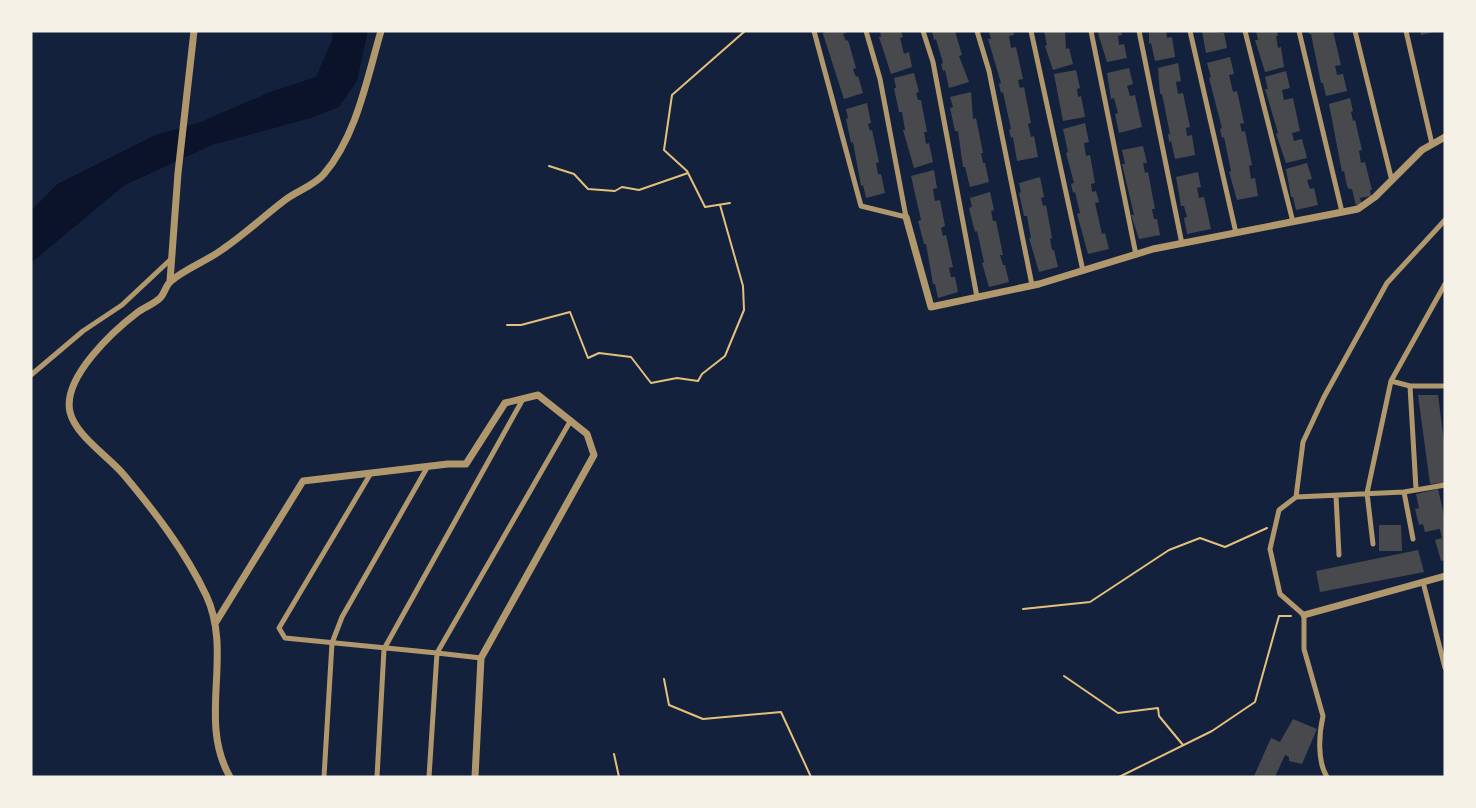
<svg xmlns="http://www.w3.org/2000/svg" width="1476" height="808" font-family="'Public Sans',sans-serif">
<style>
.water{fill:#0b132b}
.building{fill:#48494c}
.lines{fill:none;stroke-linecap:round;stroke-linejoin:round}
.path{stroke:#e5c07b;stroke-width:2}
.minor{stroke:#b1986c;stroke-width:5}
.tertiary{stroke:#b1986c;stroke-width:7}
</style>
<rect width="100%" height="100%" fill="#14213d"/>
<!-- water -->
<path class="water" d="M333 31H368L357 81 339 107 311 118 212 145 125 185 31 263V211L57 184 155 135 198 123 270 92 316 77 332 40Z"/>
<!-- building -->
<path class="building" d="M824 31H849L843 34 846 41 848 40 856 68 853 69 856 77 858 76 863 93 844 99 823 34Z
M880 31H901L903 37 900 38 904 54 909 52 912 67 891 74 879 37H881Z
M932 31H955L962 55 959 56 969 82 949 88 945 70 943 71 941 64 943 63 936 39 934 40Z
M989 31H1013L1014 35 1009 36 1011 48 1016 47 1023 79 1018 80 1020 88 1024 87 1031 123 1028 124 1031 137 1034 136 1038 157 1017 161 1013 137 1011 138 1009 130 1011 129 1003 92 1001 93 999 84 1001 83 988 39H991Z
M1044 31H1065L1066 49 1069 48 1073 64 1053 70 1045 46 1047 45Z
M1100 31H1121L1122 35 1118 36 1119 45 1124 44 1127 58 1107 62 1098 33Z
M1149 31H1166L1167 38 1172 37 1175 57 1155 61 1151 43 1149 44Z
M1202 31 1224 33 1227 48 1206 53Z
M1256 31H1277L1278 36H1276L1278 48 1281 47 1284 67 1265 72 1255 40H1258Z
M1308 31H1333L1341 65 1335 66 1337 75 1343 74 1347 91 1326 96 1323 83H1321L1311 34H1309Z
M1420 31H1434V32L1421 35Z
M1230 57 1234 74 1229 75 1233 92 1237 91 1244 123 1240 124 1242 132 1245 131 1252 165 1249 166 1251 179 1255 178 1258 196 1237 200 1229 172 1231 171 1224 137 1222 138 1220 129 1222 128 1209 78 1211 77 1207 63Z
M1178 63 1181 81 1176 82 1178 94 1183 93 1190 127 1186 128 1187 136 1192 135 1195 155 1175 159 1171 141 1169 142 1168 134H1170L1162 94H1160L1158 68Z
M1129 68 1133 84 1127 86 1130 96 1135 95 1142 127 1119 133 1115 114 1118 113 1114 98 1111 99 1107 73Z
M1076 70 1080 88 1077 89 1078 97 1081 96 1085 117 1063 121 1054 74Z
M1286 71 1290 88 1282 90 1284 100 1293 98 1300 131 1292 133 1294 141 1302 139 1307 158 1286 163 1276 134 1278 133 1265 89H1268L1265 77Z
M914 73 919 92 916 93 918 100H921L927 132H924L926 144 929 143 933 162 914 168 903 130H905L902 112H899L894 88H896L894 78Z
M971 92 973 119 976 118 983 153H981L983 163H985L989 182 970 187 965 167H963L958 131H955L950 108 953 107 950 97Z
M1350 98 1353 111 1351 112 1353 121 1355 120 1362 150 1359 151 1361 163 1365 162 1372 190H1370L1371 196 1360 198 1362 205 1356 206 1352 189H1349L1347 186 1344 171 1342 172 1329 104Z
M867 103 871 123 868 124 870 131 872 130 879 162 876 163 878 174H881L885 193 866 198 863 185 861 186 853 142 851 143 846 119 848 118 846 109Z
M1085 123 1089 142 1084 143 1086 156 1090 155 1095 183 1091 184 1092 192 1096 191 1099 202 1095 203 1102 234 1105 233 1109 249 1088 254 1077 214 1080 213 1075 192 1073 193 1071 184 1074 183 1066 153 1068 152 1063 129Z
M1143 146 1147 163H1143L1145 173 1148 172 1155 209H1152L1154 219H1157L1160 235 1139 239 1131 215H1134L1122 164H1125L1122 150Z
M1307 163 1312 179 1307 180 1310 189 1314 188 1318 205 1296 210 1293 197H1291L1286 169Z
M934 170 937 188 933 189 935 201 940 200 945 226 941 228 943 236 946 235 953 267 949 268 951 277H955L958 292 938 298 935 284H933L926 244H924L918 221 921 220 911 176Z
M1198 172 1201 187 1197 188 1199 198 1204 197 1211 229 1187 234 1184 218 1187 217 1184 206H1181L1176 177Z
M1040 177 1044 197 1041 198 1043 206 1046 205 1052 238 1050 239 1052 250H1054L1058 267 1039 272 1029 238H1031L1027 216H1024L1019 193 1021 192 1019 183Z
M990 192 994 210 991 211 993 221H996L1003 255H1000L1003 265H1005L1009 282 989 287 982 263 984 262 977 231 975 232 969 208 972 207 970 198Z
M1418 395H1438L1445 450V483L1430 484Z
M1438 489 1445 520V560L1441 561 1435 540 1442 538 1440 529 1425 532 1423 524 1419 525 1415 509 1419 508 1416 494Z
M1379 525H1401L1402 551H1379Z
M1418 550 1424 572 1320 592 1316 571Z
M1293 719 1317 729 1302 764 1289 761V757L1285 755 1275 777 1254 776 1271 738 1280 742Z"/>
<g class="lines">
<!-- path -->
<path class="path" d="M549 166 574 174 588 189 615 191 622 187 639 190 688 173
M730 203 705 207 687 171 664 150 672 95 745 31
M507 325H521L570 312 588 358 599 353 631 357 651 383 677 378 698 381 702 374 725 356 744 310 743 286 720 205
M1023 609 1090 602 1169 550 1200 538 1225 547 1267 528
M1064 676 1118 713 1158 708 1159 716 1183 745
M664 679 669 705 703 719 781 712 811 777
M614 754 619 777
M1119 777 1212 731 1255 702 1279 616H1291"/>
<!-- minor -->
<path class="minor" d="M814 31 861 206 906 217 880 79 866 31
M923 31 933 62 977 297
M977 31 989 71 1032 285
M1031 31 1083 271
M1091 31 1136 255
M1139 31 1182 244
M1190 31 1236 233
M1245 31 1293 222
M1299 31 1342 212
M1355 31 1392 181
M1406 31 1432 144
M31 375 83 331 122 305 170 260
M1391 381 1445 284
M1410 386 1416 489
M371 473 279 628 285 638 437 653 429 777
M1404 492 1413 539
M1336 496 1339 555
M1296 497 1404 492 1445 485
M1373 544 1367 493 1391 381 1410 386H1445
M1423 582 1445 668
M481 658 437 653 571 420
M324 777 332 643 342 617 428 466
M377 777 384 649 523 399
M1327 777C1317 761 1319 734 1323 716L1304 649V615L1280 594 1270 549 1279 510 1296 497 1303 442 1324 397 1387 283 1445 220"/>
<!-- tertiary -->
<path class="tertiary" d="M906 217 931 307 1039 284 1153 249 1358 209 1375 197 1422 150 1445 137
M170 281 178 173 194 31
M1304 615 1445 576
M216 622 303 481 448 464H466L505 403 538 395 587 434 594 455 481 658 475 777
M230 777C197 720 234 654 206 595 185 551 155 512 124 475 109 457 75 435 70 412 62 378 113 331 138 312 145 307 156 303 161 297 165 292 166 285 171 281 186 268 207 261 223 249 245 234 264 216 285 200 297 191 315 185 324 174 357 135 367 78 381 31"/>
</g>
<!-- border -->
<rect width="1476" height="808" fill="none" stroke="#f6f1e7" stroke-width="65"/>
</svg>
